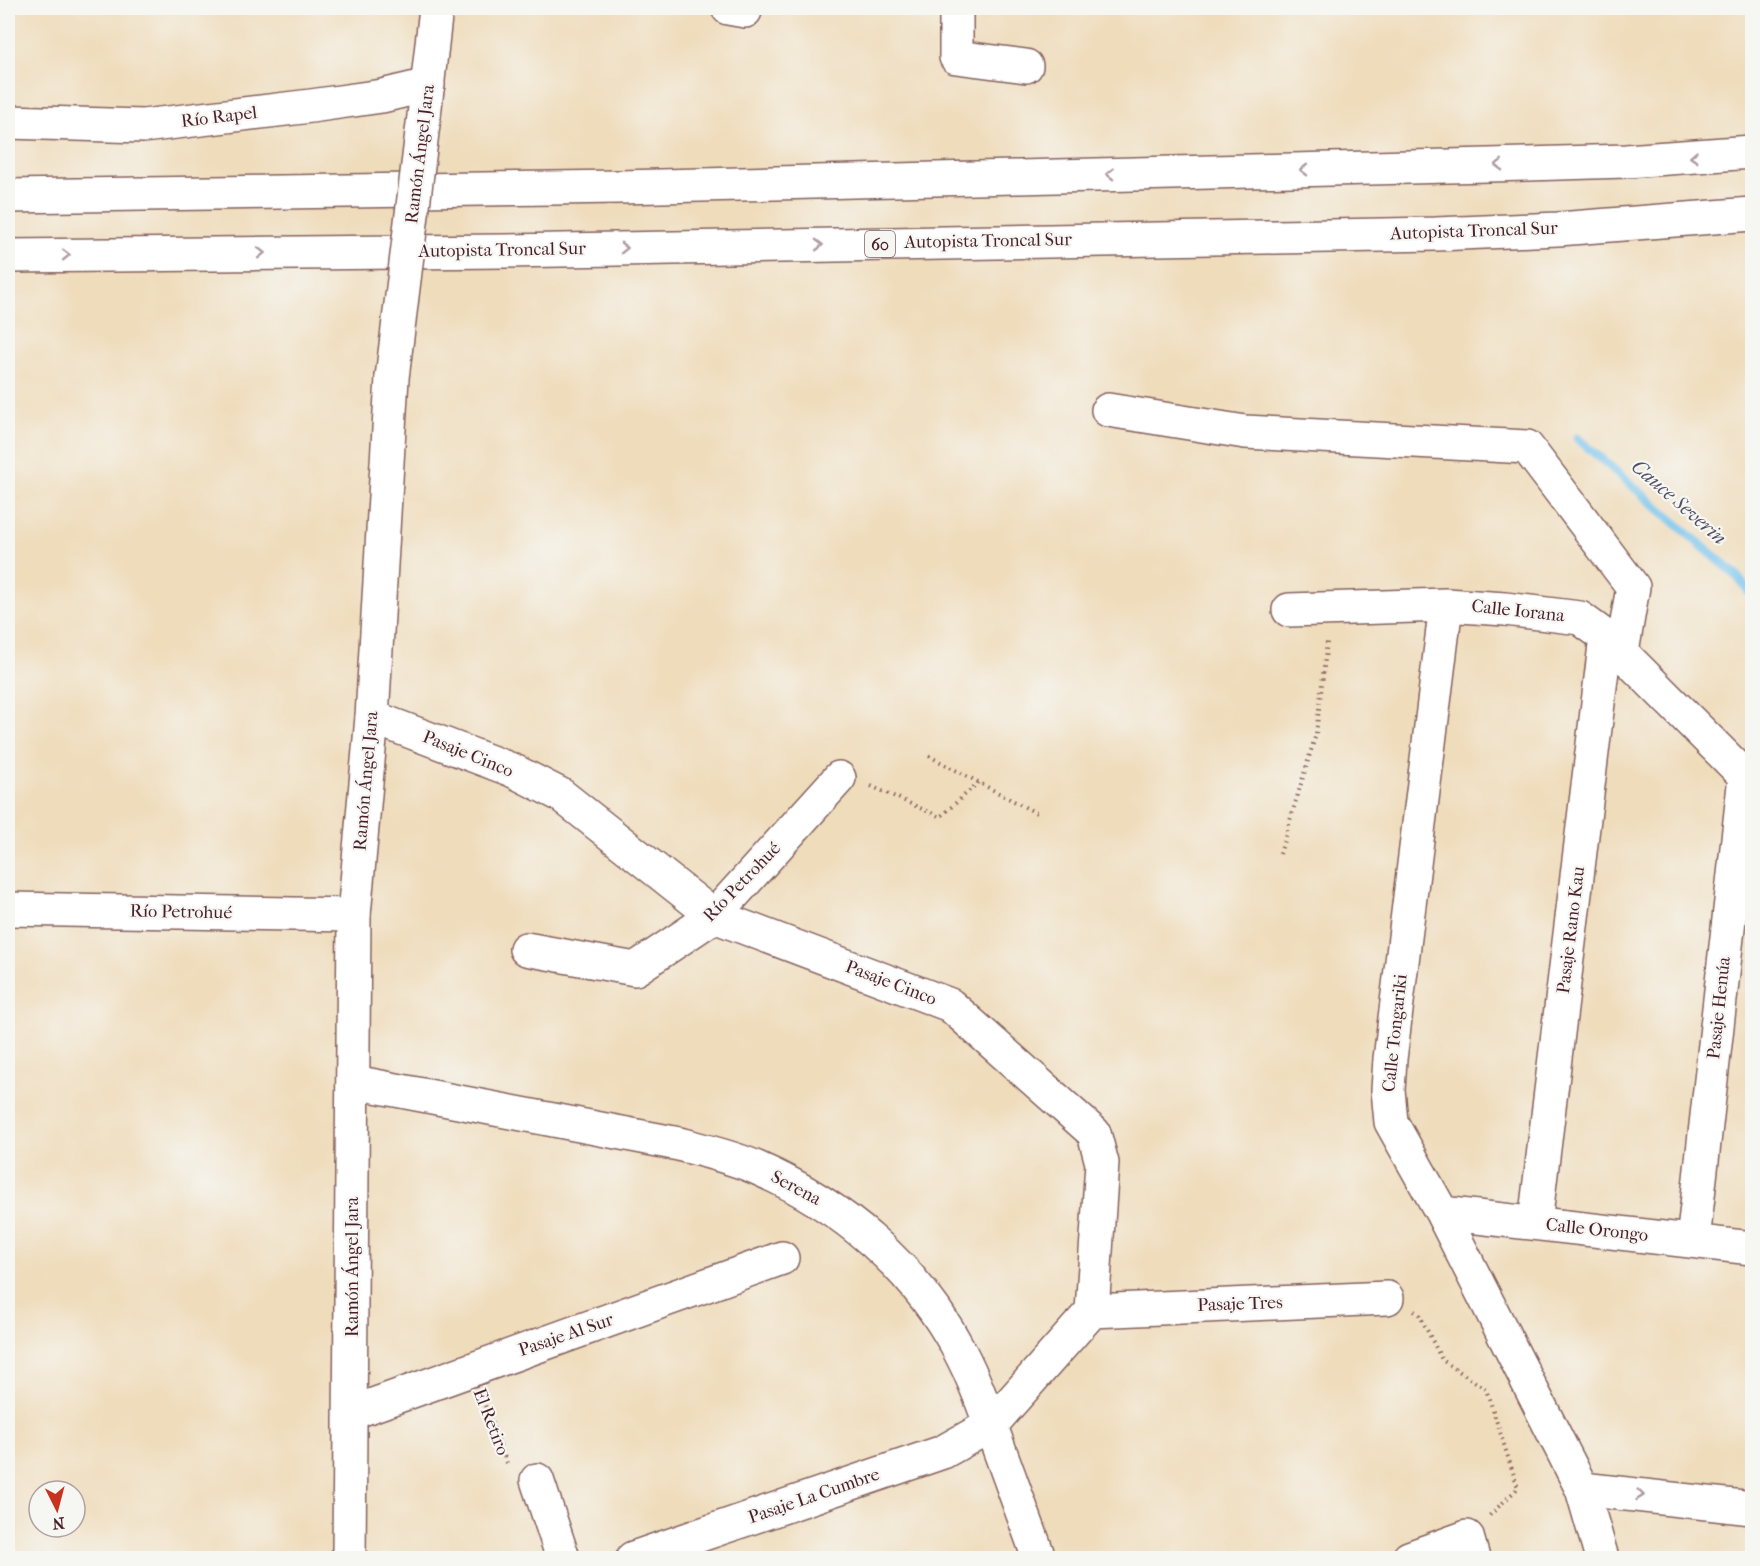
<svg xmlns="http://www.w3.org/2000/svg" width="1760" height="1566" font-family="'IM FELL French Canon',serif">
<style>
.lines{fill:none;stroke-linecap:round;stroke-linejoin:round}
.stream{stroke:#70c1ec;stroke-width:9}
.minor-casing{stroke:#84615d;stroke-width:36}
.tertiary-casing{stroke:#84615d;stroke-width:36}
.secondary-casing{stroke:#84615d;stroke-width:36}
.motorway-casing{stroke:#84615d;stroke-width:36}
.path{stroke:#84615d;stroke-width:4;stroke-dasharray:1.5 4.5;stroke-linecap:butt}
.minor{stroke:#fff;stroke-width:33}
.tertiary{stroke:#fff;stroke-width:33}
.secondary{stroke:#fff;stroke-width:33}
.motorway{stroke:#fff;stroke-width:33}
.secondary-bridge-casing{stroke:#84615d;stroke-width:36;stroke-linecap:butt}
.secondary-bridge{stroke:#fff;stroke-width:33}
.oneway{stroke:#ae9aa0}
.labels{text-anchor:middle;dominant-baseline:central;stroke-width:4.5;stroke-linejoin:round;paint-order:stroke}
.shield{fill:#f6f6f2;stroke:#7e6067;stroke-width:1.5}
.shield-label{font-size:16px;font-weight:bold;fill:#4a1f2b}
.street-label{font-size:18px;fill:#4a1f2b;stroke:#f6f6f2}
.water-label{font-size:20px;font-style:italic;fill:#555065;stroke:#f6f6f2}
</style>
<rect width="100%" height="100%" fill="#f6f6f2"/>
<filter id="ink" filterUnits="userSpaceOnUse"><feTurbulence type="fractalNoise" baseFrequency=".0167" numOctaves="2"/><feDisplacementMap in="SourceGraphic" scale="12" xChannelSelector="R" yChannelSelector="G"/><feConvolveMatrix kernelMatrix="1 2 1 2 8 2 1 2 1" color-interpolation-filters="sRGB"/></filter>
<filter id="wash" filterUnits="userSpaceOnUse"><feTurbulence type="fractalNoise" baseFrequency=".008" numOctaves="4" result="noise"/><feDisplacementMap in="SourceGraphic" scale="24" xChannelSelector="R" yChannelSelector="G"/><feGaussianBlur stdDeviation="1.35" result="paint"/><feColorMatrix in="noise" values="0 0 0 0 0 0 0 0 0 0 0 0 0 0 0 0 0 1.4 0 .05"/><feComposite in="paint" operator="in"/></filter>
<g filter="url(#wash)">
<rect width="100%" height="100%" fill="#efdcbb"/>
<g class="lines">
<!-- stream -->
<path class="stream" d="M1577 438 1736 575 1752 596"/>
</g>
</g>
<g filter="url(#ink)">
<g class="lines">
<defs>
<path id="minor" d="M728 8 745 11 746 8
M956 8V57L1026 66
M8 122 143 126 311 106 382 96 428 85
M1108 410 1245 432 1527 447 1633 587 1622 652
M1446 605 1390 1059 1388 1090 1391 1122 1442 1213 1582 1489 1602 1558
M1289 610 1446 605 1505 609 1580 618 1606 637 1752 783
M372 717 512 770 561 795 714 916 950 1005 1094 1133 1102 1163 1092 1311 991 1425 943 1452 633 1558
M8 909 354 915
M526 949 635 969 714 916 839 778
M1442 1213 1752 1248
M1535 1223 1606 637
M1693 1241 1745 776
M1092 1311 1387 1298
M351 1413 782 1258
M537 1480 563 1558
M1582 1489 1752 1508
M1409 1558 1467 1537 1473 1558"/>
<path id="tertiary" d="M354 1082 679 1144C705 1151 732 1157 757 1168 842 1205 916 1268 959 1350 975 1380 986 1412 997 1443 1011 1481 1025 1520 1039 1558"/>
<path id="secondary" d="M424 116 436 8
M349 1558 354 915 372 717 392 378"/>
<path id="motorway" d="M8 196 620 187 1527 164 1626 161 1752 152
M8 256 506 251 1436 234 1558 229 1752 214"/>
</defs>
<!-- minor casing -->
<use href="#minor" class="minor-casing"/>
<!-- tertiary casing -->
<use href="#tertiary" class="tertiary-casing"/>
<!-- secondary casing -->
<use href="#secondary" class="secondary-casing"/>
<!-- motorway casing -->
<use href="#motorway" class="motorway-casing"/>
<!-- path -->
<path class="path" d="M929 756 1040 815
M871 786 940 817 979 782
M1280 854 1316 734 1327 642
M1414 1311 1419 1314 1442 1360 1486 1389 1518 1488 1489 1516
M483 1400 508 1466"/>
<!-- minor -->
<use href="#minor" class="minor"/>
<!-- tertiary -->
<use href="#tertiary" class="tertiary"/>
<!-- secondary -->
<use href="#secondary" class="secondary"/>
<!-- motorway -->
<use href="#motorway" class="motorway"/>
<defs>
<path id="secondary-bridge" d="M392 378 424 116"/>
</defs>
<!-- secondary-bridge casing -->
<use href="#secondary-bridge" class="secondary-bridge-casing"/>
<!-- secondary-bridge -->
<use href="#secondary-bridge" class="secondary-bridge"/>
</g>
<!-- one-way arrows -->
<defs><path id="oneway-chevron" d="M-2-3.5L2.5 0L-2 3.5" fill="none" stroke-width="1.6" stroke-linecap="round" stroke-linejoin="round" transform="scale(1.5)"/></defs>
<g class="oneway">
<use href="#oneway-chevron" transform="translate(1694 157) rotate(176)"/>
<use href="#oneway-chevron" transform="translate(1499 165) rotate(179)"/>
<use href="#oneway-chevron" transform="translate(1304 170) rotate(179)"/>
<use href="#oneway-chevron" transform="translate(1110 174) rotate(179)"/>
<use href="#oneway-chevron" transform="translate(819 245) rotate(-1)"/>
<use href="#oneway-chevron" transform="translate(624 248) rotate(-1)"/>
<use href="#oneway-chevron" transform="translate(261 253) rotate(-1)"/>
<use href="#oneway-chevron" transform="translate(66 255) rotate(-1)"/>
<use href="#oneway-chevron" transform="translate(1640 1495) rotate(6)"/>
</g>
</g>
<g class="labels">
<!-- shield labels -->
<rect class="shield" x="865" y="231" width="30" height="26" rx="4.5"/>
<g class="shield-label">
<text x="880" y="244">60</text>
</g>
<!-- street labels -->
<g class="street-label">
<text transform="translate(219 117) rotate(-7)">Río Rapel</text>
<text transform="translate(420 154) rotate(-83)">Ramón Ángel Jara</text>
<text transform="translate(1474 231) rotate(-2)">Autopista Troncal Sur</text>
<text transform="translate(988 241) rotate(-1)">Autopista Troncal Sur</text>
<text transform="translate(502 250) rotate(-1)">Autopista Troncal Sur</text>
<text transform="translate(1518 611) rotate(6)">Calle Iorana</text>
<text transform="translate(468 754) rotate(22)">Pasaje Cinco</text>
<text transform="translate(366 781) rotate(-85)">Ramón Ángel Jara</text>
<text transform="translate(742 882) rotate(-46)">Río Petrohué</text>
<text transform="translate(181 912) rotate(1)">Río Petrohué</text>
<text transform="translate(1571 930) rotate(-83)">Pasaje Rano Kau</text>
<text transform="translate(891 983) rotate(21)">Pasaje Cinco</text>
<text transform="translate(1719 1008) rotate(-84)">Pasaje Henúa</text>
<text transform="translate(1395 1033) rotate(-84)">Calle Tongariki</text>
<text transform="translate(796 1188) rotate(28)">Serena</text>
<text transform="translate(1597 1230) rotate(6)">Calle Orongo</text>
<text transform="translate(352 1267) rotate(-90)">Ramón Ángel Jara</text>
<text transform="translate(1240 1304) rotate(-2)">Pasaje Tres</text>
<text transform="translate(566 1335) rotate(-19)">Pasaje Al Sur</text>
<text transform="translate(491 1422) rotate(69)">El Retiro</text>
<text transform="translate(814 1496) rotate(-19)">Pasaje La Cumbre</text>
</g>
<!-- water labels -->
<g class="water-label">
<text transform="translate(1679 502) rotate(41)">Cauce Severin</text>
</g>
</g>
<!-- margin -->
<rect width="1760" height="1566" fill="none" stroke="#f6f6f2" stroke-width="30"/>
<!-- north arrow -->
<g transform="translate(57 1509) rotate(174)"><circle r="28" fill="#f6f6f2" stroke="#b1a0a2" stroke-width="1.5"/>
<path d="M0-4.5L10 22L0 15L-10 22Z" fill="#c8321e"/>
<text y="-9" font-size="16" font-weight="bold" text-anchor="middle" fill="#4a1f2b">N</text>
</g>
</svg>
